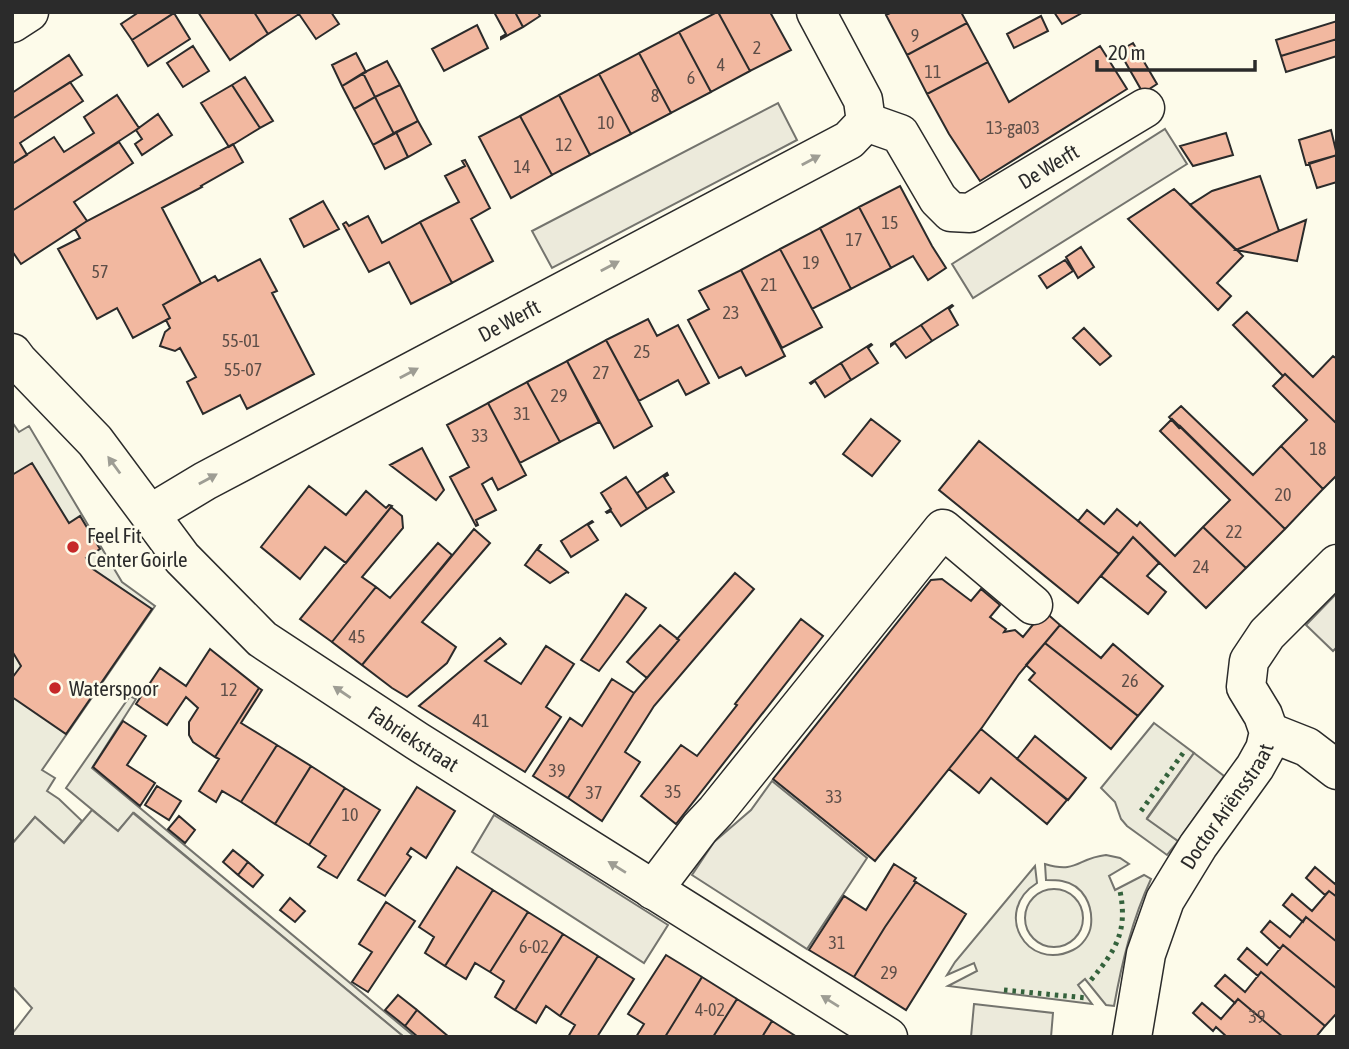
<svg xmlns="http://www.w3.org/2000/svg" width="1349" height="1049" font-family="'Asap Condensed',sans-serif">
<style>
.green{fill:#ecebdb;stroke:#74746e;stroke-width:2}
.parking{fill:#eceadb;stroke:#74746e;stroke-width:2}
.building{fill:#f2b8a0;stroke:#2b2b2b;stroke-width:2}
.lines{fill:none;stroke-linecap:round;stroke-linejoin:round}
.minor-casing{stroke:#2b2b2b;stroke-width:41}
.minor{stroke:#fdfbea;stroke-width:38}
.hedge{stroke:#34623c;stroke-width:5;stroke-dasharray:3.5 5;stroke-linecap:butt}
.oneway{fill:#9e9d94}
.poi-dot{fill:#c62828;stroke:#fdfbea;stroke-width:2.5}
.labels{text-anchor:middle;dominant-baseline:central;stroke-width:5;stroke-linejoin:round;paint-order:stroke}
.number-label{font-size:18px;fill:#5d4e48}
.street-label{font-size:21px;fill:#2b2b2b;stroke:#fdfbea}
.poi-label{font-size:21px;fill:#2b2b2b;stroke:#fdfbea;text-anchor:start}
</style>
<rect width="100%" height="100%" fill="#fdfbea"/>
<!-- green -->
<path class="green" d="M12 422 19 432 29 426 122 582 155 606 42 770 55 778 47 791 59 799 82 821 64 843 35 817 12 844Z
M130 696 136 699 92 768 415 1037H404L134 813 118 831 66 788Z
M1154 723 1194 753 1147 818 1178 841 1167 855 1127 826 1121 819 1115 802 1101 788Z
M1106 855 1120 858 1129 864 1109 876 1115 890 1144 875 1151 879C1132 920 1122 962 1114 1006L1106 1005 1085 979 1078 985 1092 1004 948 986 977 971 974 963 947 975 955 962 1035 866 1037 883C992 911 1026 973 1073 950 1082 946 1090 935 1091 925 1093 906 1084 885 1062 881 1057 880 1051 880 1046 880L1045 864C1078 874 1077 858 1106 855Z
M1025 918a29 29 0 1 1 58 0a29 29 0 1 1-58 0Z"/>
<!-- parking -->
<path class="parking" d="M778 103 797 140 552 268 532 231Z
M1165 129 1187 164 973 298 952 264Z
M1337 593V647L1333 651 1306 625Z
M1194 753 1224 776 1178 841 1147 819Z
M772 781 867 858 807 949 692 875 714 842 751 810Z
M92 810 118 831 133 813 404 1037H12V1034L32 1008 12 986V844L35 817 64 843Z
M494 815 668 925 644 963 472 852Z
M974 1004 1053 1013 1051 1037H971Z"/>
<!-- building -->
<path class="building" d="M139 12H173L174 13 132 40 121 24Z
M198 12H254L268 34 230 60Z
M254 12H331L339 24 316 39 299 14 268 34Z
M494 12H515L523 27 501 39V37L506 34Z
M515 12H538L540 16 523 27Z
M717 12H718L750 71 711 92 679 32Z
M718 12H770L791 50 750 71Z
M892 12H961L967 23 907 55 886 15Z
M1054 12H1078L1080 14 1062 24Z
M174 13 190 39 148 66 132 40Z
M1041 16 1048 31 1014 48 1007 34Z
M1337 21V39L1281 56 1276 40Z
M967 23 988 62 927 94 907 55Z
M477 25 488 48 444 71 432 49Z
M679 32 711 92 671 113 639 53Z
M1337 39V56L1286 72 1281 56Z
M1133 43 1157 84 1143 93 1119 51Z
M193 46 209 71 183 87 167 63Z
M1100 46 1127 89 980 181 949 134 927 94 988 62 1009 102Z
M356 53 366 72 342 86 332 65Z
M639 53 671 113 631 134 599 74Z
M69 55 82 75 12 119V93Z
M387 61 400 85 375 97 363 73Z
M363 73 375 97 354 109 342 86Z
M599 74 631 134 590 155 559 95Z
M245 77 273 121 260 128 232 85Z
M70 82 83 101 20 143 27 155 12 164V119Z
M232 85 260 128 229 147 201 103Z
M400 85 418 121 394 134 375 97Z
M117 95 139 128 12 211V164L54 137 64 152 94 133 84 117Z
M559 95 590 155 552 175 520 116Z
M375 97 394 134 373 145 354 109Z
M158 114 172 135 142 155 135 144 142 139 136 130Z
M520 116 552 175 511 198 479 137Z
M418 121 431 144 408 157 396 132Z
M1331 130 1337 155 1306 165 1299 140Z
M396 132 408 157 385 169 373 145Z
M1226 133 1233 155 1193 166 1180 146Z
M119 142 133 163 74 202 87 221 21 264 12 251V211Z
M233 144 243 162 201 186 202 187 162 208 201 283 163 305 170 318 133 338 117 308 97 319 58 249 80 238 75 229 87 221Z
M1337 155V182L1317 188 1309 163Z
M465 160 490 208 471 219 493 261 452 283 420 222 459 202 445 176 465 166 462 161Z
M1260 176 1279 231 1236 250 1190 205 1212 191Z
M900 186 932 246 946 268 928 280 913 256 891 268 859 207Z
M1174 189 1243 256 1217 283 1231 296 1218 310 1128 219Z
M323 201 339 229 304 247 290 219Z
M859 207 891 268 851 289 820 228Z
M368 216 382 243 420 222 452 283 411 304 389 262 369 272 343 224 346 222 349 226Z
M1306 220 1297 261 1236 250 1279 231Z
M820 228 851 289 812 309 780 249Z
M1081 247 1094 267 1078 278 1066 257Z
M780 249 822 327 782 348 741 270Z
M260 259 277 291 272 293 314 374 247 409 240 395 203 414 187 382 196 377 180 348 175 351 160 346 165 332 170 328 166 320 170 318 163 305 215 276 218 281Z
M1065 260 1073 271 1047 288 1039 276Z
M741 270 785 356 746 376 741 367 719 378 688 320 709 309 699 291Z
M952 305 953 306 949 309 958 325 932 341 921 325Z
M1247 312 1313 377 1333 356 1337 359V424L1285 374 1283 376 1233 325Z
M648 319 657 336 678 325 709 383 686 395 678 380 639 401 606 340Z
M921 325 932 341 906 358 895 343 891 346V344Z
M1084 328 1111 356 1100 365 1073 338Z
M606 340 652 426 614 448 567 361Z
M871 344 872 345 868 348 878 363 851 380 841 363Z
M567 361 599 422 560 442 527 382Z
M841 363 851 380 825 397 815 381 811 384 810 383Z
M1285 374 1337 424V475L1323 489 1281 446 1307 420 1273 386Z
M527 382 560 442 520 463 488 403Z
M488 403 526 475 498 490 492 478 482 484 496 510 476 520 478 525 476 526 450 477 469 467 447 425Z
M1181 406 1253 475 1281 446 1323 489 1285 529 1180 426 1179 428 1169 417Z
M871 419 900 441 872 476 843 454Z
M1172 419 1285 529 1246 568 1203 527 1230 500 1160 431Z
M979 441 1119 554 1078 603 939 490Z
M422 448 444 490 436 500 390 465Z
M32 463 69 523 80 516 100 549 86 558 90 567 152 609 66 734 12 697V678L21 666 12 651V475Z
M667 473 668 475 664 477 674 492 647 509 637 493Z
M626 477 647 509 621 526 611 511 607 513 606 512 611 509 601 493Z
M309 486 346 515 366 491 386 508 389 505 392 506 346 563 325 547 300 579 261 547Z
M391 507 402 516 403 528 362 577 376 587 332 642 300 619Z
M1117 509 1137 526 1140 522 1175 556 1203 527 1246 568 1206 608 1133 537 1119 554 1078 521 1087 510 1104 524Z
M592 521 593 522 588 525 598 540 571 557 561 541Z
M474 529 490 543 422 622 456 647 447 663 407 697 392 688 362 665Z
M1133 537 1159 563 1147 576 1166 592 1148 614 1101 576Z
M438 543 452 555 362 665 332 642 376 587 390 598Z
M540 545H541L538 550 569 573 567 572 550 583 525 565Z
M735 573 754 589 654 706 625 752 640 762 602 821 568 798 634 693 679 640 677 639Z
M942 579 971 601 981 589 1000 605 990 617 1006 629 1004 632 1015 630 1023 637 1044 611 1060 625 1019 674 981 729 875 861 773 779 931 580Z
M626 594 646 608 599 671 581 660Z
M801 619 823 636 676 824 641 796 681 745 697 756 737 705 735 704Z
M660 625 679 640 647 678 627 662Z
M1060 625 1101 658 1113 644 1163 686 1138 716 1045 643Z
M500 638 506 644 485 661 521 684 546 646 574 664 546 707 561 717 525 772 419 706Z
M1045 643 1138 716 1111 749 1029 680 1035 673 1026 665Z
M210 649 259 688 215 757 193 742 189 735V722L198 708 186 697 167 725 136 704 160 668 186 686Z
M612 679 634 693 568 798 533 776 570 718 582 726Z
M259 688 262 690 241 723 277 745 241 802 222 791 216 802 199 791 219 759 215 757Z
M123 721 146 736 127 765 155 783 140 806 93 767Z
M981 729 1067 800 1047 824 991 778 979 793 949 769Z
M1035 736 1086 778 1068 800 1017 759Z
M277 745 311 766 275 824 241 802Z
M311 766 345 788 309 845 275 824Z
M157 786 181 801 169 820 145 805Z
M417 787 455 811 426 858 411 848 407 854 411 857 385 896 358 880Z
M345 788 380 810 337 878 318 867 326 856 309 845Z
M179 816 195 830 185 843 168 829Z
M233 850 248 862 238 875 223 862Z
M248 862 263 875 253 887 238 875Z
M894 864 916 878 914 881 916 882 885 927 854 977 809 950 844 896 866 910Z
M457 867 493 890 445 966 425 953 434 937 419 927Z
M1315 867 1335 884 1337 881V897L1329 891 1325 895 1306 878Z
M916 882 966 914 906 1010 854 977 885 927Z
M493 890 528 912 490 972 475 963 466 979 445 966Z
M1329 891 1337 897V942L1306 917 1303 922 1283 905 1292 894 1312 911Z
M290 898 305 911 295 922 280 910Z
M386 902 415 921 368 992 352 982 372 952 359 944Z
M528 912 563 934 515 1010 495 997 504 981 490 972Z
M1306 917 1337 942V989L1283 945 1280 949 1261 932 1270 921 1290 937Z
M563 934 598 956 560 1016 546 1006 536 1023 515 1010Z
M1283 945 1337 989V1013L1325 1026 1261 972 1258 976 1238 959 1247 948 1267 965Z
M666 955 702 977 665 1037H636L644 1024 628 1014Z
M598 956 634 979 597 1037H568L575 1025 560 1016Z
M1261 972 1325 1026 1316 1037H1283L1238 999 1235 1003 1215 986 1225 975 1245 992Z
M702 977 737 999 713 1037H665Z
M398 995 417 1010 405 1026 385 1010Z
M737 999 772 1021 762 1037H713Z
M1238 999 1283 1037H1227L1216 1027 1213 1031 1193 1013 1202 1003 1221 1019Z
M417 1010 449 1037H418L405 1026Z
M772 1021 797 1037H762Z"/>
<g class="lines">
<defs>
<g id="minor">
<path d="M12 23 29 12"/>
<path id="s1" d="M866 122 900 134 938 199 951 212 970 213 1145 108"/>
<path id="s2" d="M12 353 18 361 95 441 182 558 262 639 417 741 888 1037"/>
<path id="s3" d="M150 514 205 481 849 140 866 122 863 100 816 12"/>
<path d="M1269 732 1307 747 1337 770"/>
<path d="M653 890 700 828 716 811 943 529 1033 605"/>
<path id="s4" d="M1132 1037 1146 954 1165 900 1198 846 1255 767 1265 749 1269 732 1263 715 1246 687 1249 661 1267 634 1337 564"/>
</g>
</defs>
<!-- minor casing -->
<use href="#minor" class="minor-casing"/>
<!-- minor -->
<use href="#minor" class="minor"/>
<!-- hedge -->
<path class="hedge" d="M1141 811 1186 749
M1091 980C1116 950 1128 931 1120 891
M1004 990 1087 998"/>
</g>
<!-- one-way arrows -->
<defs><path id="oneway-solid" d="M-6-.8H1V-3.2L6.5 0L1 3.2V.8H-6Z" transform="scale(1.75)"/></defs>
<g class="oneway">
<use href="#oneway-solid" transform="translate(811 160) rotate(-28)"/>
<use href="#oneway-solid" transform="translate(610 266) rotate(-28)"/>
<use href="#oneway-solid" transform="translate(409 373) rotate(-28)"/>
<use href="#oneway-solid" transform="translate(114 465) rotate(-126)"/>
<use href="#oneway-solid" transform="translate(208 479) rotate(-29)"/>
<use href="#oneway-solid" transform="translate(342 692) rotate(-146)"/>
<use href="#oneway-solid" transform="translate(617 867) rotate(-148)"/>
<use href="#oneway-solid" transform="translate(830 1001) rotate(-148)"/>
</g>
<!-- markers -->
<g class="poi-dot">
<circle cx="73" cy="547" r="7"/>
<circle cx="55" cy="688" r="7"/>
</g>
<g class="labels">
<!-- number labels -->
<g class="number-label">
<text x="915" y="35">9</text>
<text x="757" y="47">2</text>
<text x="721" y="64">4</text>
<text x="933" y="71">11</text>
<text x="691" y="77">6</text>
<text x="655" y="95">8</text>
<text x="606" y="122">10</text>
<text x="1013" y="127">13-ga03</text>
<text x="564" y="144">12</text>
<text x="522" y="166">14</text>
<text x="890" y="222">15</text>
<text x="854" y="239">17</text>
<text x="811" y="262">19</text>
<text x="100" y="271">57</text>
<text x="769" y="284">21</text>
<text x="731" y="312">23</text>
<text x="241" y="340">55-01</text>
<text x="642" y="351">25</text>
<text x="243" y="369">55-07</text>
<text x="601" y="372">27</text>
<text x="559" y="395">29</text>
<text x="522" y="413">31</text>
<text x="480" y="435">33</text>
<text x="1318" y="448">18</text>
<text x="1283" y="494">20</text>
<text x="1234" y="531">22</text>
<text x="1201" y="566">24</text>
<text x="357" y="636">45</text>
<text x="1130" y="680">26</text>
<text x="229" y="689">12</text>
<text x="481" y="720">41</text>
<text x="557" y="770">39</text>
<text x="673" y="791">35</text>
<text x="594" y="792">37</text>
<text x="834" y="796">33</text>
<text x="350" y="814">10</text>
<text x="837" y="942">31</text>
<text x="534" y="946">6-02</text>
<text x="889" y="972">29</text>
<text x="710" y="1009">4-02</text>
<text x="1257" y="1016">39</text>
</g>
<!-- street labels -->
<g class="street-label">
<text stroke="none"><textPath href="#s1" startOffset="240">De Werft</textPath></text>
<text stroke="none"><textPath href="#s3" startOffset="408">De Werft</textPath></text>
<text stroke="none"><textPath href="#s2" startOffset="562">Fabriekstraat</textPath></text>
<text stroke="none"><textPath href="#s4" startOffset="254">Doctor Ariënsstraat</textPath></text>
</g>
<!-- poi labels -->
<g class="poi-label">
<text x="87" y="535">Feel Fit<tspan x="87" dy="24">Center Goirle</tspan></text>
<text x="69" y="688">Waterspoor</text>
</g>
</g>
<!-- border -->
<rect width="1349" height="1049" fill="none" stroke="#2b2b2b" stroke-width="28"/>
<!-- scale -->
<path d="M1097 60v10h158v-10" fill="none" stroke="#2b2b2b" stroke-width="3.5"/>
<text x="1108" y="60" font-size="21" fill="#2b2b2b" stroke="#fdfbea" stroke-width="5" paint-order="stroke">20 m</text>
</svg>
